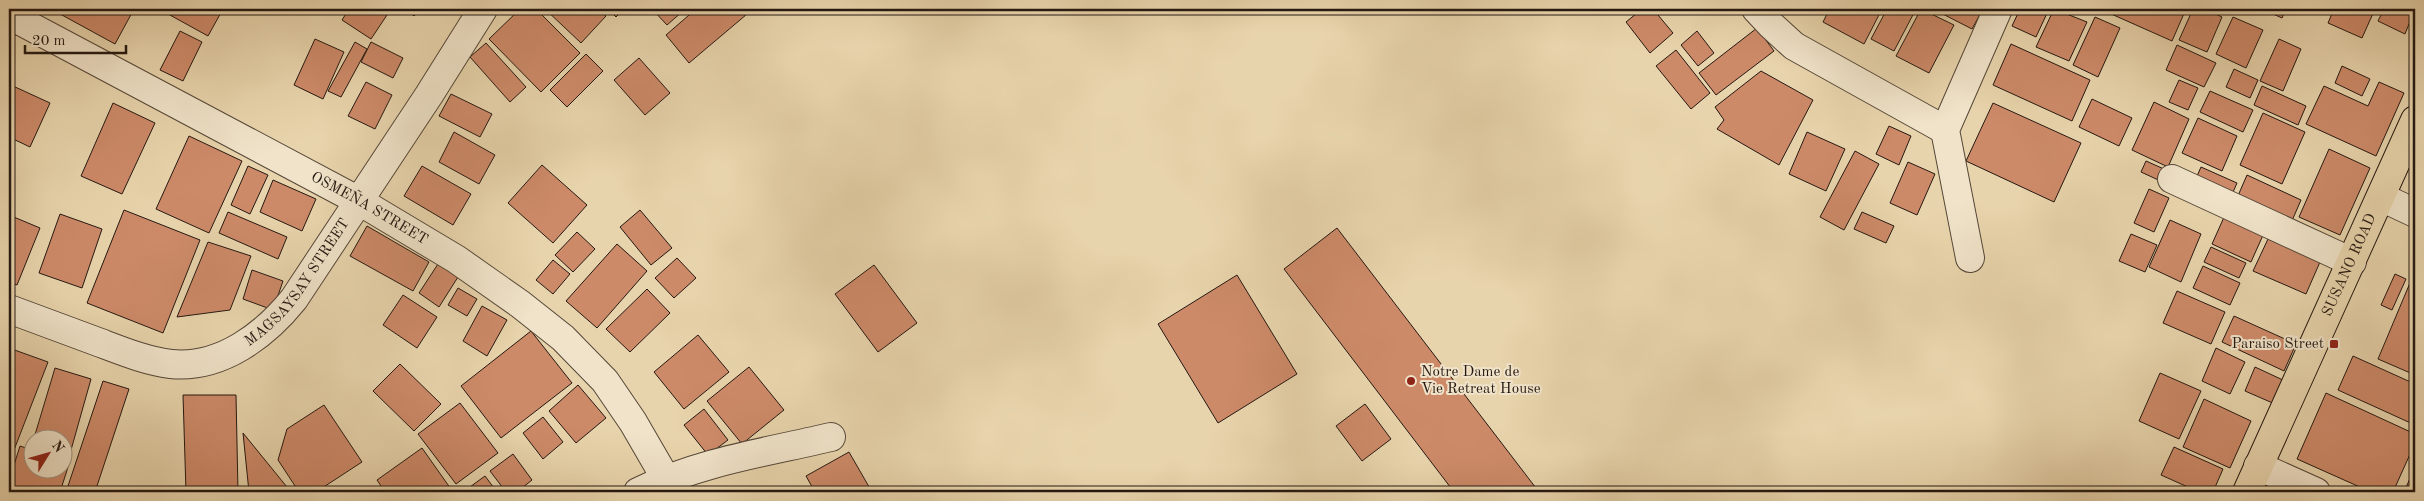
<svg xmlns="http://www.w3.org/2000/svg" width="2424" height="501" font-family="'Old Standard TT',serif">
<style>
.building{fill:#cd8a69;stroke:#241811}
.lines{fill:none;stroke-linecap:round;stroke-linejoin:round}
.minor-casing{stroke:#554738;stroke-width:30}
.major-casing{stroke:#241811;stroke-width:30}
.minor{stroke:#f0e3c9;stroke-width:28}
.major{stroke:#e8d4ac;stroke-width:28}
.poi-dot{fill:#8f2418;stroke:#f0e3c9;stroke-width:2}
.labels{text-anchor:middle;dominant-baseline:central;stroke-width:4;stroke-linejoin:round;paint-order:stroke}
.street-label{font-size:15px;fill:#241811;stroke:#f0e3c9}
.poi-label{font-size:15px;fill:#241811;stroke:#f0e3c9;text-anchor:end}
</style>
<rect width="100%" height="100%" fill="#e8d4ac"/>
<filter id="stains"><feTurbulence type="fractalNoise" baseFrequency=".004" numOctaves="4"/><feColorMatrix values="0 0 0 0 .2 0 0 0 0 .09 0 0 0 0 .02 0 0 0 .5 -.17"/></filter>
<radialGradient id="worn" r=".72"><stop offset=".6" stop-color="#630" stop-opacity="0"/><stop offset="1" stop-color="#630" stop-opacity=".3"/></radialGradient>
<!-- building -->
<path class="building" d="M51 9H134L115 44Z
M159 9H223L208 36Z
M326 9H337L333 14Z
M349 9H391L371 39 342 20Z
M406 9H420L414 16Z
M520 9H536L580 53 541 92 489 39Z
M545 9H598L606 16 581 43Z
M608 9H624L616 17Z
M652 9H681L683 11 667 25Z
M696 9H753L689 63 666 35Z
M1642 9H1653L1673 33 1650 53 1626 22Z
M1828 9H1882L1864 44 1823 22 1829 10Z
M1887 9H1916L1894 51 1871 39Z
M1921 9 1954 25 1929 73 1896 56Z
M1933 9H1983L1972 29Z
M2020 9H2049L2036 37 2012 26Z
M2054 9 2087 22 2069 61 2036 47Z
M2100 9H2186L2172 41Z
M2193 9H2205L2222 17 2207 52 2179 40Z
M2262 9H2286L2282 18Z
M2334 9H2375L2362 38 2328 23Z
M2384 9H2415L2405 34 2378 21Z
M2095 17 2120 28 2098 77 2073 65Z
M2233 17 2263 30 2246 68 2216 54Z
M1757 28 1774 51 1716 95 1699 73Z
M180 31 202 42 183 81 160 70Z
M1697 31 1714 53 1698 66 1681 45Z
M315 39 344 52 323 99 294 85Z
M2279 39 2301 49 2283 91 2260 81Z
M355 42 367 49 341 97 328 91Z
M371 42 403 58 393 78 361 62Z
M486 43 526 87 510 102 470 57Z
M2011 44 2090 80 2072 121 1993 85Z
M2177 45 2216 63 2204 87 2166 70Z
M9 50 14 52 9 66Z
M1676 50 1710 93 1691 109 1656 66Z
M586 54 603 71 567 107 550 90Z
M639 58 670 93 645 115 614 80Z
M2342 66 2370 79 2362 96 2335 83Z
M2234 69 2258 80 2250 98 2226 87Z
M1761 71 1813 100 1779 165 1717 129 1724 120 1715 107Z
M2179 80 2198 88 2188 110 2169 102Z
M366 82 392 95 375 129 348 116Z
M2379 82 2404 93 2376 156 2306 124 2324 86 2368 106Z
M13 86 50 103 30 147 9 137V96Z
M2262 86 2306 106 2298 125 2254 105Z
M2210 91 2253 110 2243 132 2200 112Z
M451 94 492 114 480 137 439 116Z
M2092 99 2132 118 2119 146 2079 127Z
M2154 102 2189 119 2168 167 2132 150Z
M113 103 155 123 122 194 81 176Z
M1993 103 2081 143 2054 202 1966 161Z
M2263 113 2305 132 2282 184 2240 165Z
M2198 118 2237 136 2222 171 2182 153Z
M1889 126 1911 136 1899 165 1876 154Z
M454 132 495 155 479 184 439 162Z
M1807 132 1845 149 1826 191 1789 174Z
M189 136 242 161 209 233 156 209Z
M2329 149 2370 168 2340 235 2299 217Z
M1855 151 1879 164 1844 230 1820 217Z
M2146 161 2173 173 2167 184 2141 172Z
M1908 162 1935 174 1917 215 1890 203Z
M542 165 587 205 553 243 508 203Z
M248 166 268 175 250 214 231 205Z
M422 166 471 194 453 225 404 196Z
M2201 167 2237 183 2230 199 2194 183Z
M2247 175 2301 200 2291 223 2237 198Z
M273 180 316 199 302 231 260 212Z
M2149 189 2169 198 2154 232 2134 223Z
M124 210 200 240 163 333 87 303Z
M640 210 672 248 651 265 620 227Z
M228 212 287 237 278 259 219 233Z
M1862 212 1894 226 1886 243 1854 229Z
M60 214 102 229 82 288 39 273Z
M9 215 40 228 17 285 9 282Z
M2225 215 2264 233 2251 262 2212 244Z
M2170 220 2201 234 2181 282 2149 267Z
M367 226 429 262 413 291 350 256Z
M1337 228 1539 492H1454L1284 269Z
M577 232 595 249 573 272 555 255Z
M2131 234 2157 245 2145 272 2119 261Z
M2268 239 2320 262 2306 294 2253 271Z
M208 242 251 256 230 310 177 317Z
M617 244 647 271 597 328 566 301Z
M2211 247 2246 263 2239 278 2204 262Z
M677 258 696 278 674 298 655 278Z
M553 260 570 274 553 294 536 280Z
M438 264 458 277 439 307 419 293Z
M874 265 917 323 878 352 835 294Z
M2203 266 2240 283 2230 305 2193 288Z
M252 270 283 281 273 310 243 299Z
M2415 271V375L2378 359Z
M2395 274 2406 279 2392 310 2381 305Z
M1237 275 1297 374 1218 423 1158 324Z
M458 288 477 299 467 316 448 305Z
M647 289 670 313 630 352 606 329Z
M2177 291 2225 312 2211 344 2163 323Z
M403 295 437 317 417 348 383 325Z
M482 306 507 320 487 356 463 341Z
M2234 316 2296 344 2284 371 2222 342Z
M531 331 572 383 501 438 461 386Z
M698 335 729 372 684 409 654 372Z
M9 348 48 362 9 463Z
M2216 348 2245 362 2230 394 2202 381Z
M2353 356 2415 384V425L2338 390Z
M400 364 441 404 414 431 373 391Z
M749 367 784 410 742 444 707 401Z
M2255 367 2285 381 2275 404 2245 391Z
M55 368 91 379 71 450 62 447V438H34Z
M2160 373 2201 391 2179 439 2139 421Z
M103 381 129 389 95 492H66Z
M578 385 606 418 576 443 549 411Z
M2326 393 2415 434V443L2393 492H2371L2297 459Z
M183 395H236L238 492H186Z
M2204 399 2251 421 2230 468 2183 447Z
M460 403 498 453 456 484 418 434Z
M1365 404 1391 439 1362 461 1336 426Z
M324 405 362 462 316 492H299L278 460 287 429Z
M704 409 728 440 708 455 684 425Z
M543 417 563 442 543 459 523 433Z
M243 433 291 492H249Z
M20 446 32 450V468H62V459L70 461 60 492H9V481Z
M2174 447 2223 469 2213 492H2199L2161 475Z
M422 448 453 492H385L377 480Z
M849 452 872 492H815L806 476Z
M513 454 532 480 517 492H506L490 471Z
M2415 467V492H2404Z
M485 476 497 492H463Z"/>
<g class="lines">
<defs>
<g id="minor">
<path d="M1756 9 1771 25 1794 46 1945 130"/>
<path id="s1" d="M9 15 359 201 456 259 520 304 563 338 605 381 633 422 666 479"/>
<path d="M2172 179 2352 262"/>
<path d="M2381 197 2415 213"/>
<path d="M1970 258 1945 130 1998 9"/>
<path id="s2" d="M9 309C39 320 68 331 98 342 122 351 146 361 171 364 221 369 265 335 294 299L429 95 483 9"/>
<path d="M2258 466 2316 492"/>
<path d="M638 492C698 462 767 452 831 437"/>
</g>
<g id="major">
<path id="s3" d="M2247 492 2415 120"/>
</g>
</defs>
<!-- minor casing -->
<use href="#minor" class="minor-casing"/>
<!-- major casing -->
<use href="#major" class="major-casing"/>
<!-- minor -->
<use href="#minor" class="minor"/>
<!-- major -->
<use href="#major" class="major"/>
</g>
<!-- markers -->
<g class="poi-dot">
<rect x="2329" y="339" width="10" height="10" rx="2.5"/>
<circle cx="1411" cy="381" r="5"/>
</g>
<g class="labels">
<!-- street labels -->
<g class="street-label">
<text stroke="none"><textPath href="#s1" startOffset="409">OSMEÑA STREET</textPath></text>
<text stroke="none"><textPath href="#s3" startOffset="249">SUSANO ROAD</textPath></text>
<text stroke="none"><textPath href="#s2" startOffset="331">MAGSAYSAY STREET</textPath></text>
</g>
<!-- poi labels -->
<g class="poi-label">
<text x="2324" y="344">Paraiso Street</text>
<text x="1421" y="372" text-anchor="start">Notre Dame de<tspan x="1421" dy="17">Vie Retreat House</tspan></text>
</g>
</g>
<!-- margin -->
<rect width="2424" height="501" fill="none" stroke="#e8d4ac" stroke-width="30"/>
<rect x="10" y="10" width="2404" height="481" fill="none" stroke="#241811" stroke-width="2.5"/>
<rect x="15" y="15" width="2394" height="471" fill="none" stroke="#241811"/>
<!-- north arrow -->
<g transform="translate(48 454) rotate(53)"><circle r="24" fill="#f0e3c9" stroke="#9e927f"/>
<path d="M0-4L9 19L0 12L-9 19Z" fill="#8f2418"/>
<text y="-8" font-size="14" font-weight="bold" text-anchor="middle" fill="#241811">N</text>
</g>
<!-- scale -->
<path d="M25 45v8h101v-8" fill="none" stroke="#241811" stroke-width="2.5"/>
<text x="32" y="45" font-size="15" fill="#241811" stroke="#f0e3c9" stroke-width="4" paint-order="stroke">20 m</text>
<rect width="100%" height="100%" filter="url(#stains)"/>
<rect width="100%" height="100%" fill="url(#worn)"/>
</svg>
